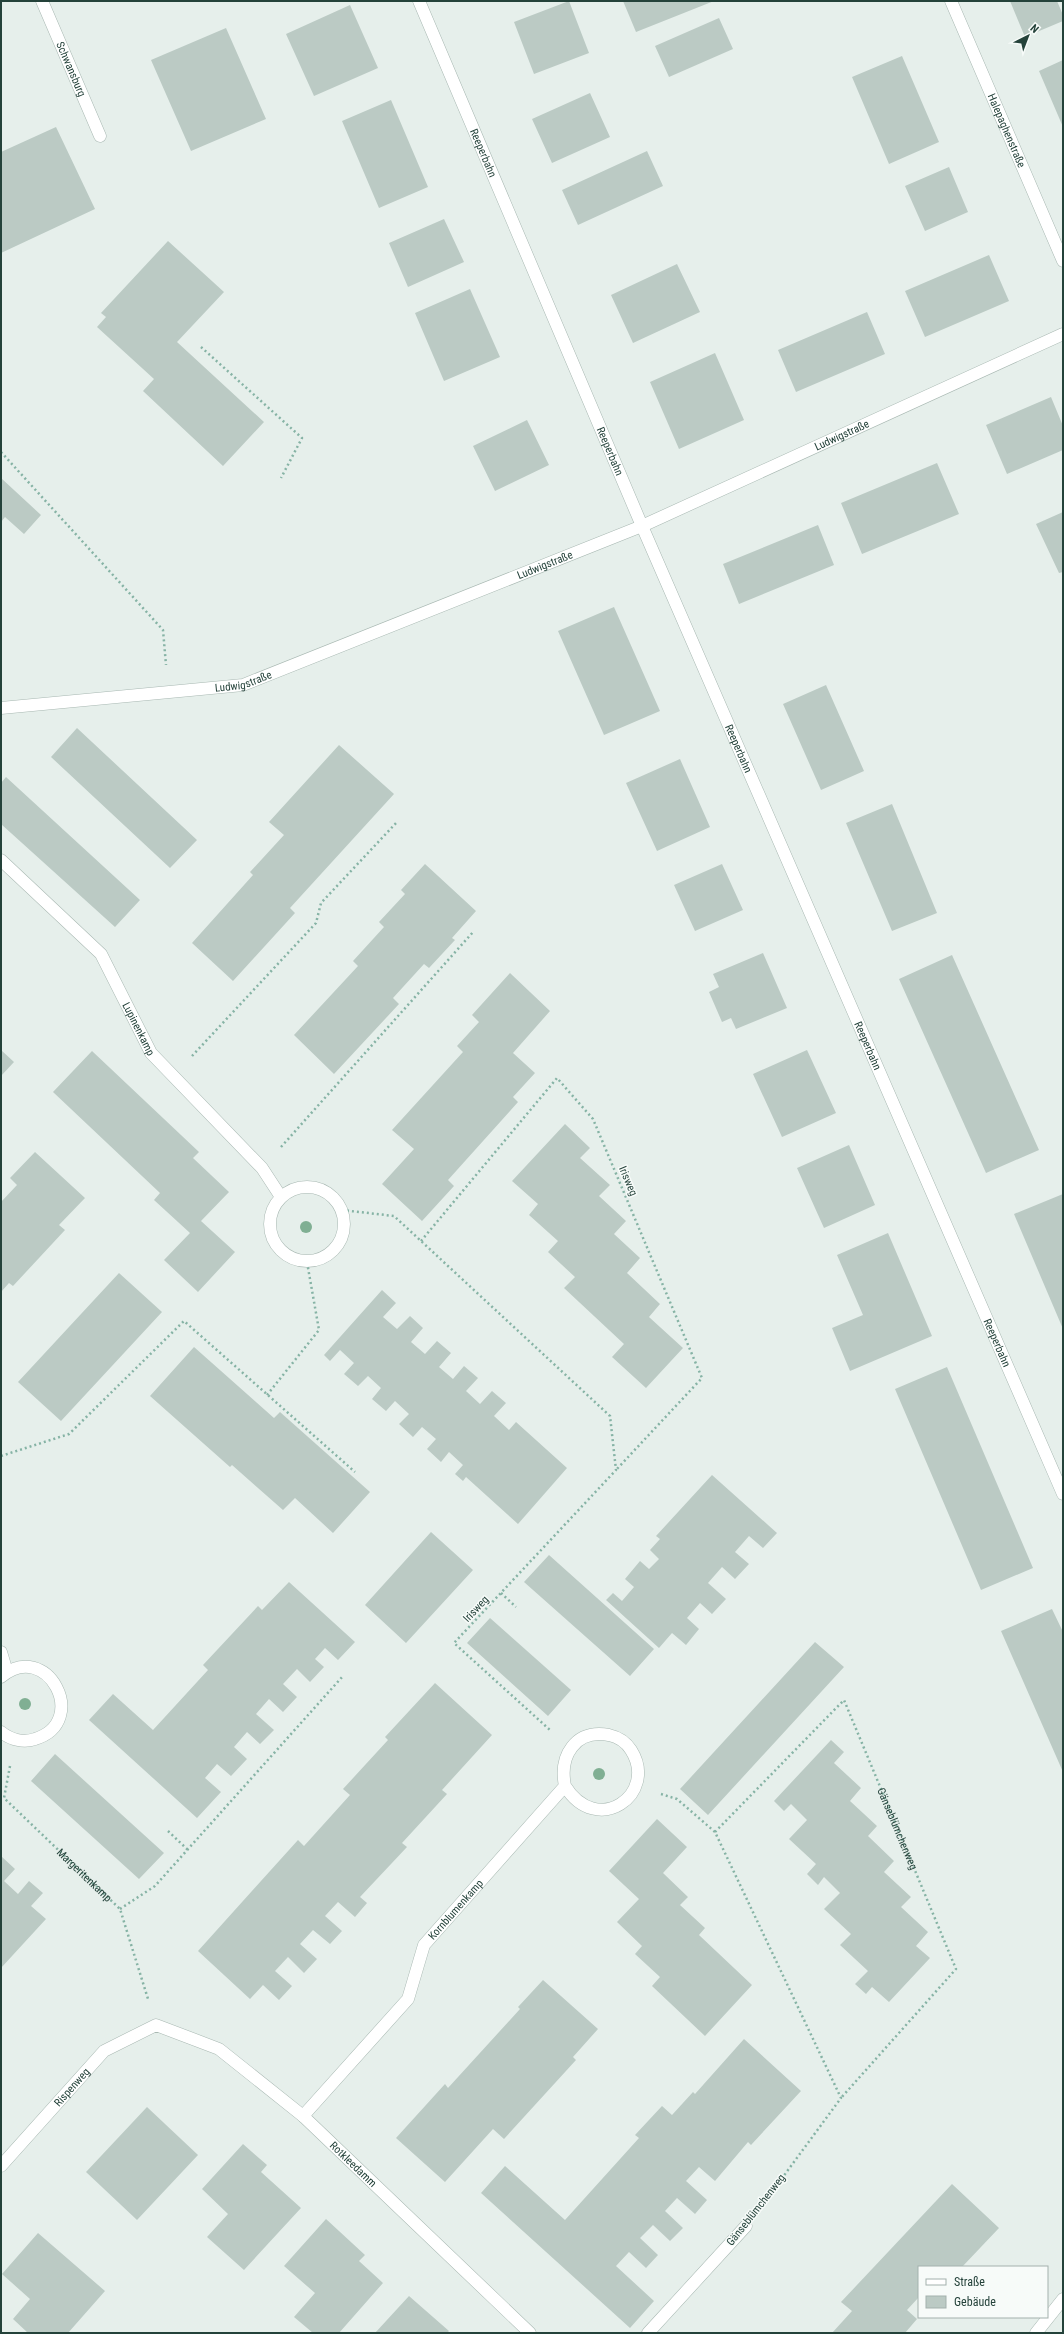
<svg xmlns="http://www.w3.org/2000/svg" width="1064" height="2334" font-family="'Roboto Condensed',sans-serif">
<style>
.building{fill:#bbcac4}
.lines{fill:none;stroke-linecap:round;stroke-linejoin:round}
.minor-casing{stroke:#a8b8b2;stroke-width:13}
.path{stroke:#86b3a5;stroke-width:2.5;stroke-dasharray:2 3;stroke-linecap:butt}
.minor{stroke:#fff;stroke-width:12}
.tree{fill:#80af93}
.labels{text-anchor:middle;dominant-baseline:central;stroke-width:3;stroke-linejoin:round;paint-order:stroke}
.street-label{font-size:11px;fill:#24423a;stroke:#f7fbf9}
</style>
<rect width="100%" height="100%" fill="#e6efeb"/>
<!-- building -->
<path class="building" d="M569 1 589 53 534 74 514 22Z
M623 1H714L636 32Z
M1010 1H1057L1063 15V21L1025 37Z
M350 5 378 68 314 96 286 34Z
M719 18 733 49 669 77 655 46Z
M226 28 266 119 191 151 151 60Z
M902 56 939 142 889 164 852 77Z
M1063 60V127L1039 71Z
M590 93 610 137 552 163 532 119Z
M391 100 428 187 379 208 342 121Z
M56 127 95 209 1 253V152Z
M647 151 663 186 578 225 562 190Z
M949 167 968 212 925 231 905 186Z
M444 219 464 262 408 287 389 243Z
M168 241 224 292 177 342 264 422 223 466 143 391 154 379 97 327 106 317 101 313Z
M989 255 1009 301 925 337 905 291Z
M677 264 700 312 633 343 611 295Z
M470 289 500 357 444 381 415 313Z
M867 312 885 354 796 392 778 350Z
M715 353 744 420 679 449 650 382Z
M1051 397 1063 426V450L1007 474 986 425Z
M527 420 549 465 495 491 473 446Z
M937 463 959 514 862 554 841 503Z
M1 478 41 515 24 534 5 517 1 522Z
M1063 512V572L1059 573 1036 524Z
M818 525 834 565 739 604 723 564Z
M614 607 660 711 604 735 558 631Z
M826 685 864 771 821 790 783 704Z
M77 728 197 840 170 868 51 757Z
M339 745 394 794 290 908 295 913 233 981 192 943 253 875 250 872 284 835 269 822Z
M680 759 710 827 657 851 626 783Z
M6 777 140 900 115 927 1 824V783Z
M892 804 937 913 892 931 846 823Z
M425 864 476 911 452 938 455 940 429 968 424 964 393 998 399 1004 334 1074 294 1035 358 966 353 961 384 927 379 922 405 894 401 890Z
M722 864 743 910 695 931 674 885Z
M763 953 787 1008 736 1029 731 1018 722 1022 709 992 719 987 713 974Z
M952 955 1039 1150 986 1173 899 979Z
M510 973 550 1011 513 1053 535 1073 513 1097 518 1102 448 1180 454 1186 422 1221 382 1184 414 1149 392 1130 463 1052 457 1046 479 1022 472 1015Z
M1 1050 14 1062 1 1076Z
M807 1050 836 1113 782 1137 753 1074Z
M92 1051 199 1152 193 1158 229 1192 201 1221 235 1252 198 1292 164 1260 190 1233 154 1200 160 1193 53 1092Z
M565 1124 590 1148 580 1158 610 1185 599 1196 626 1221 614 1234 640 1258 627 1273 660 1304 649 1317 683 1348 646 1388 612 1357 624 1344 564 1288 575 1277 548 1252 558 1241 529 1215 538 1204 512 1181Z
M849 1145 875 1205 824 1228 797 1168Z
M35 1152 85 1198 59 1225 65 1230 13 1286 9 1283 1 1292V1202L17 1185 10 1178Z
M1063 1194V1329L1014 1214Z
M888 1233 932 1336 850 1371 832 1328 863 1315 837 1255Z
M119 1273 162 1312 61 1421 18 1382Z
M382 1290 396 1303 383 1317 397 1329 410 1316 423 1328 411 1342 425 1354 437 1341 451 1353 439 1367 453 1379 464 1366 478 1378 466 1391 480 1404 492 1391 506 1403 494 1416 509 1430 516 1422 567 1468 518 1524 466 1477 463 1481 455 1474 463 1465 449 1452 441 1462 427 1449 436 1439 422 1427 413 1437 399 1424 409 1414 395 1401 386 1411 372 1399 381 1388 368 1376 358 1386 344 1374 354 1363 340 1350 330 1361 324 1355Z
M194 1347 274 1418 280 1412 370 1492 333 1533 295 1498 283 1510 232 1465 230 1467 150 1396Z
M947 1367 1033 1568 981 1590 895 1389Z
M712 1475 777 1533 763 1548 749 1536 735 1552 749 1564 735 1579 722 1567 708 1583 726 1599 712 1614 700 1603 687 1618 699 1629 686 1645 672 1633 659 1648 606 1600 613 1593 622 1601 634 1587 625 1579 640 1561 649 1569 659 1559 650 1550 660 1539 656 1536Z
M431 1532 473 1570 406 1643 365 1605Z
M549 1555 654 1649 630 1676 524 1582Z
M289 1582 355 1642 338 1660 325 1648 315 1659 324 1667 310 1682 297 1669 283 1684 297 1697 283 1712 269 1699 256 1714 274 1730 260 1744 247 1732 234 1747 247 1759 231 1776 217 1764 205 1778 221 1792 197 1818 89 1720 113 1694 153 1730 208 1670 203 1665 258 1606 262 1610Z
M1052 1609 1063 1632V1772L1001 1631Z
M490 1618 571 1690 548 1716 467 1643Z
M815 1642 844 1667 708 1815 680 1789Z
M435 1683 492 1735 442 1790 447 1794 402 1843 407 1847 360 1897 367 1903 355 1917 338 1902 325 1916 342 1931 330 1944 313 1930 300 1944 317 1959 304 1973 288 1957 275 1971 292 1986 279 2000 263 1985 250 1999 198 1951 298 1840 304 1846 350 1795 343 1789 388 1740 385 1737Z
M831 1740 844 1752 834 1763 861 1788 850 1801 877 1826 868 1836 894 1861 884 1872 911 1897 901 1907 928 1932 916 1946 930 1958 889 2002 872 1987 866 1994 855 1984 868 1971 840 1945 851 1934 824 1909 840 1893 824 1877 818 1885 807 1874 816 1864 789 1839 807 1820 791 1804 784 1811 774 1801Z
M55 1754 164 1853 139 1879 31 1781Z
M657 1819 687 1847 663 1873 688 1897 680 1905 705 1928 699 1935 752 1985 705 2036 652 1986 660 1977 635 1954 642 1946 617 1922 639 1899 609 1871Z
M1 1856 15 1869 4 1881 18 1894 29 1881 43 1893 31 1906 46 1919 1 1968Z
M543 1980 598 2029 573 2057 576 2060 504 2139 493 2129 445 2182 396 2138 445 2084 448 2088 520 2009 518 2007Z
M744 2039 801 2091 751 2145 748 2142 715 2181 699 2167 686 2181 707 2200 695 2214 677 2198 665 2211 683 2228 670 2241 653 2225 640 2238 658 2255 646 2268 629 2252 616 2266 654 2301 630 2328 481 2193 505 2166 565 2220 639 2138 635 2135 662 2106 672 2115 693 2092 695 2094Z
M147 2107 198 2155 137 2220 86 2172Z
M243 2144 267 2165 261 2172 301 2208 244 2270 207 2237 228 2214 202 2189Z
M952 2184 999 2228 962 2267H919V2297L907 2310 917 2319 905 2333H832L852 2311 841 2302Z
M326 2219 365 2255 359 2261 383 2283 339 2333H313L294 2317 315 2293 284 2266Z
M38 2233 105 2291 68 2333H28L13 2319 30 2299 2 2274Z
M409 2296 449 2331 447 2333H375Z"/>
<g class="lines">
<defs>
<g id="minor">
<path id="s3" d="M42 1 100 136"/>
<path id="s4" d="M419 1 642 526 1063 1494"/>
<path id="s5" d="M951 1 1063 261"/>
<path id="s6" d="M1 708 243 685 642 526 1063 334"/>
<path id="s7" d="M1 860 101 954 151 1053 262 1168 281 1197"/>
<circle cx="307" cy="1224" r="37"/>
<path d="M1 1652 7 1672"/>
<path d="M1 1677C47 1638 91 1722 35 1739 24 1743 11 1740 1 1732"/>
<path id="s8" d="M303 2116 408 1999 424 1945 565 1786C597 1838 659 1794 631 1750 626 1742 618 1737 609 1735 575 1729 559 1756 565 1786"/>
<path id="s9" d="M1 2166 104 2051 156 2025 219 2049 303 2116 530 2333"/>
<path d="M648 2333 746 2226"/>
<path d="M1036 2333 1063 2299"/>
</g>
</defs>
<!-- minor casing -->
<use href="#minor" class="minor-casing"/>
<!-- path -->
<g class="path">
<path d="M201 347 302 438 281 478"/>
<path d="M1 452 163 630 166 665"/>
<path d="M192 1056 316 923 321 903 397 822"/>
<path d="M281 1147 474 931"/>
<path d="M342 1210 394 1216 610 1416 616 1470 454 1643 550 1730"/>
<path d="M421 1241 557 1078 593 1119 702 1378 616 1470"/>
<path d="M267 1395 319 1330 307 1262"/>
<path d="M1 1456 69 1434 184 1321 355 1472"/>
<path d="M501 1593 516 1607"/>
<path id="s1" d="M10 1766 4 1798 120 1909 148 1999"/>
<path d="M661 1794 677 1799 715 1832 841 2098 763 2204"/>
<path d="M168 1831 188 1850"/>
<path id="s2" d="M715 1832 844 1700 956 1969 841 2098"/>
<path d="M120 1909 155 1886 343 1676"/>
</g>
<!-- minor -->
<use href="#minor" class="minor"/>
</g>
<!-- trees -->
<g class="tree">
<circle cx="306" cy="1227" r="6"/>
<circle cx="25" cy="1704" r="6"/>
<circle cx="599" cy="1774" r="6"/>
</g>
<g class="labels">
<!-- street labels -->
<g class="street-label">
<text stroke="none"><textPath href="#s3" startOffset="74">Schwansburg</textPath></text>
<text stroke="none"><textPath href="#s5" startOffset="141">Halepaghenstraße</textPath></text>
<text stroke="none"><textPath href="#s4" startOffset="165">Reeperbahn</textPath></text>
<text stroke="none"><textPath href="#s6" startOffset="892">Ludwigstraße</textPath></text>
<text stroke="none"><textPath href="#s4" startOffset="489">Reeperbahn</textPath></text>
<text stroke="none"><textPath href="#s6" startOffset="568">Ludwigstraße</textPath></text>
<text stroke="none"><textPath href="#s6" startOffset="244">Ludwigstraße</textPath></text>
<text stroke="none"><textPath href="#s4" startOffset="813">Reeperbahn</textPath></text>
<text stroke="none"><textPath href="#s7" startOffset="221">Lupinenkamp</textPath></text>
<text stroke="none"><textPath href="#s4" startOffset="1137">Reeperbahn</textPath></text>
<text transform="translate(628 1181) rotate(67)">Irisweg</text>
<text stroke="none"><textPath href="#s4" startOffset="1461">Reeperbahn</textPath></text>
<text transform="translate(476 1609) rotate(-47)">Irisweg</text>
<text stroke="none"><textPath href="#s2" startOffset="324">Gänseblümchenweg</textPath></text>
<text stroke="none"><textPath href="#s1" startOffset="144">Margeritenkamp</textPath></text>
<text stroke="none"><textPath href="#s8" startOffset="261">Kornblumenkamp</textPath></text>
<text stroke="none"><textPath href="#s9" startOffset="106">Rispenweg</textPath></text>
<text stroke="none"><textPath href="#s9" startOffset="457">Rotkleedamm</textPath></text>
<text transform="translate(756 2210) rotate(-52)">Gänseblümchenweg</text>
</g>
</g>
<!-- border -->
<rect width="1064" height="2334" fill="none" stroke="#24423a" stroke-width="4"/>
<!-- legend -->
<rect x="918" y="2266" width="130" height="52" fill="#f7fbf9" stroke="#a3b1ad"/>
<rect x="926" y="2279" width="20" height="6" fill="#ffffff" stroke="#a3b1ad"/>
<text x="954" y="2286" font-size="12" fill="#24423a">Straße</text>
<rect x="926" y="2296" width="20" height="12" fill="#bbcac4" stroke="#a3b1ad"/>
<text x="954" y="2306" font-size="12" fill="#24423a">Gebäude</text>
<!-- north arrow -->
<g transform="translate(1028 36) rotate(42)" stroke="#f7fbf9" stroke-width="3" paint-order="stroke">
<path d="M0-3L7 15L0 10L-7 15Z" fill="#24423a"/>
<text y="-6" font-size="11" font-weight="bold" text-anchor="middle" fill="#24423a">N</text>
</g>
</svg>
